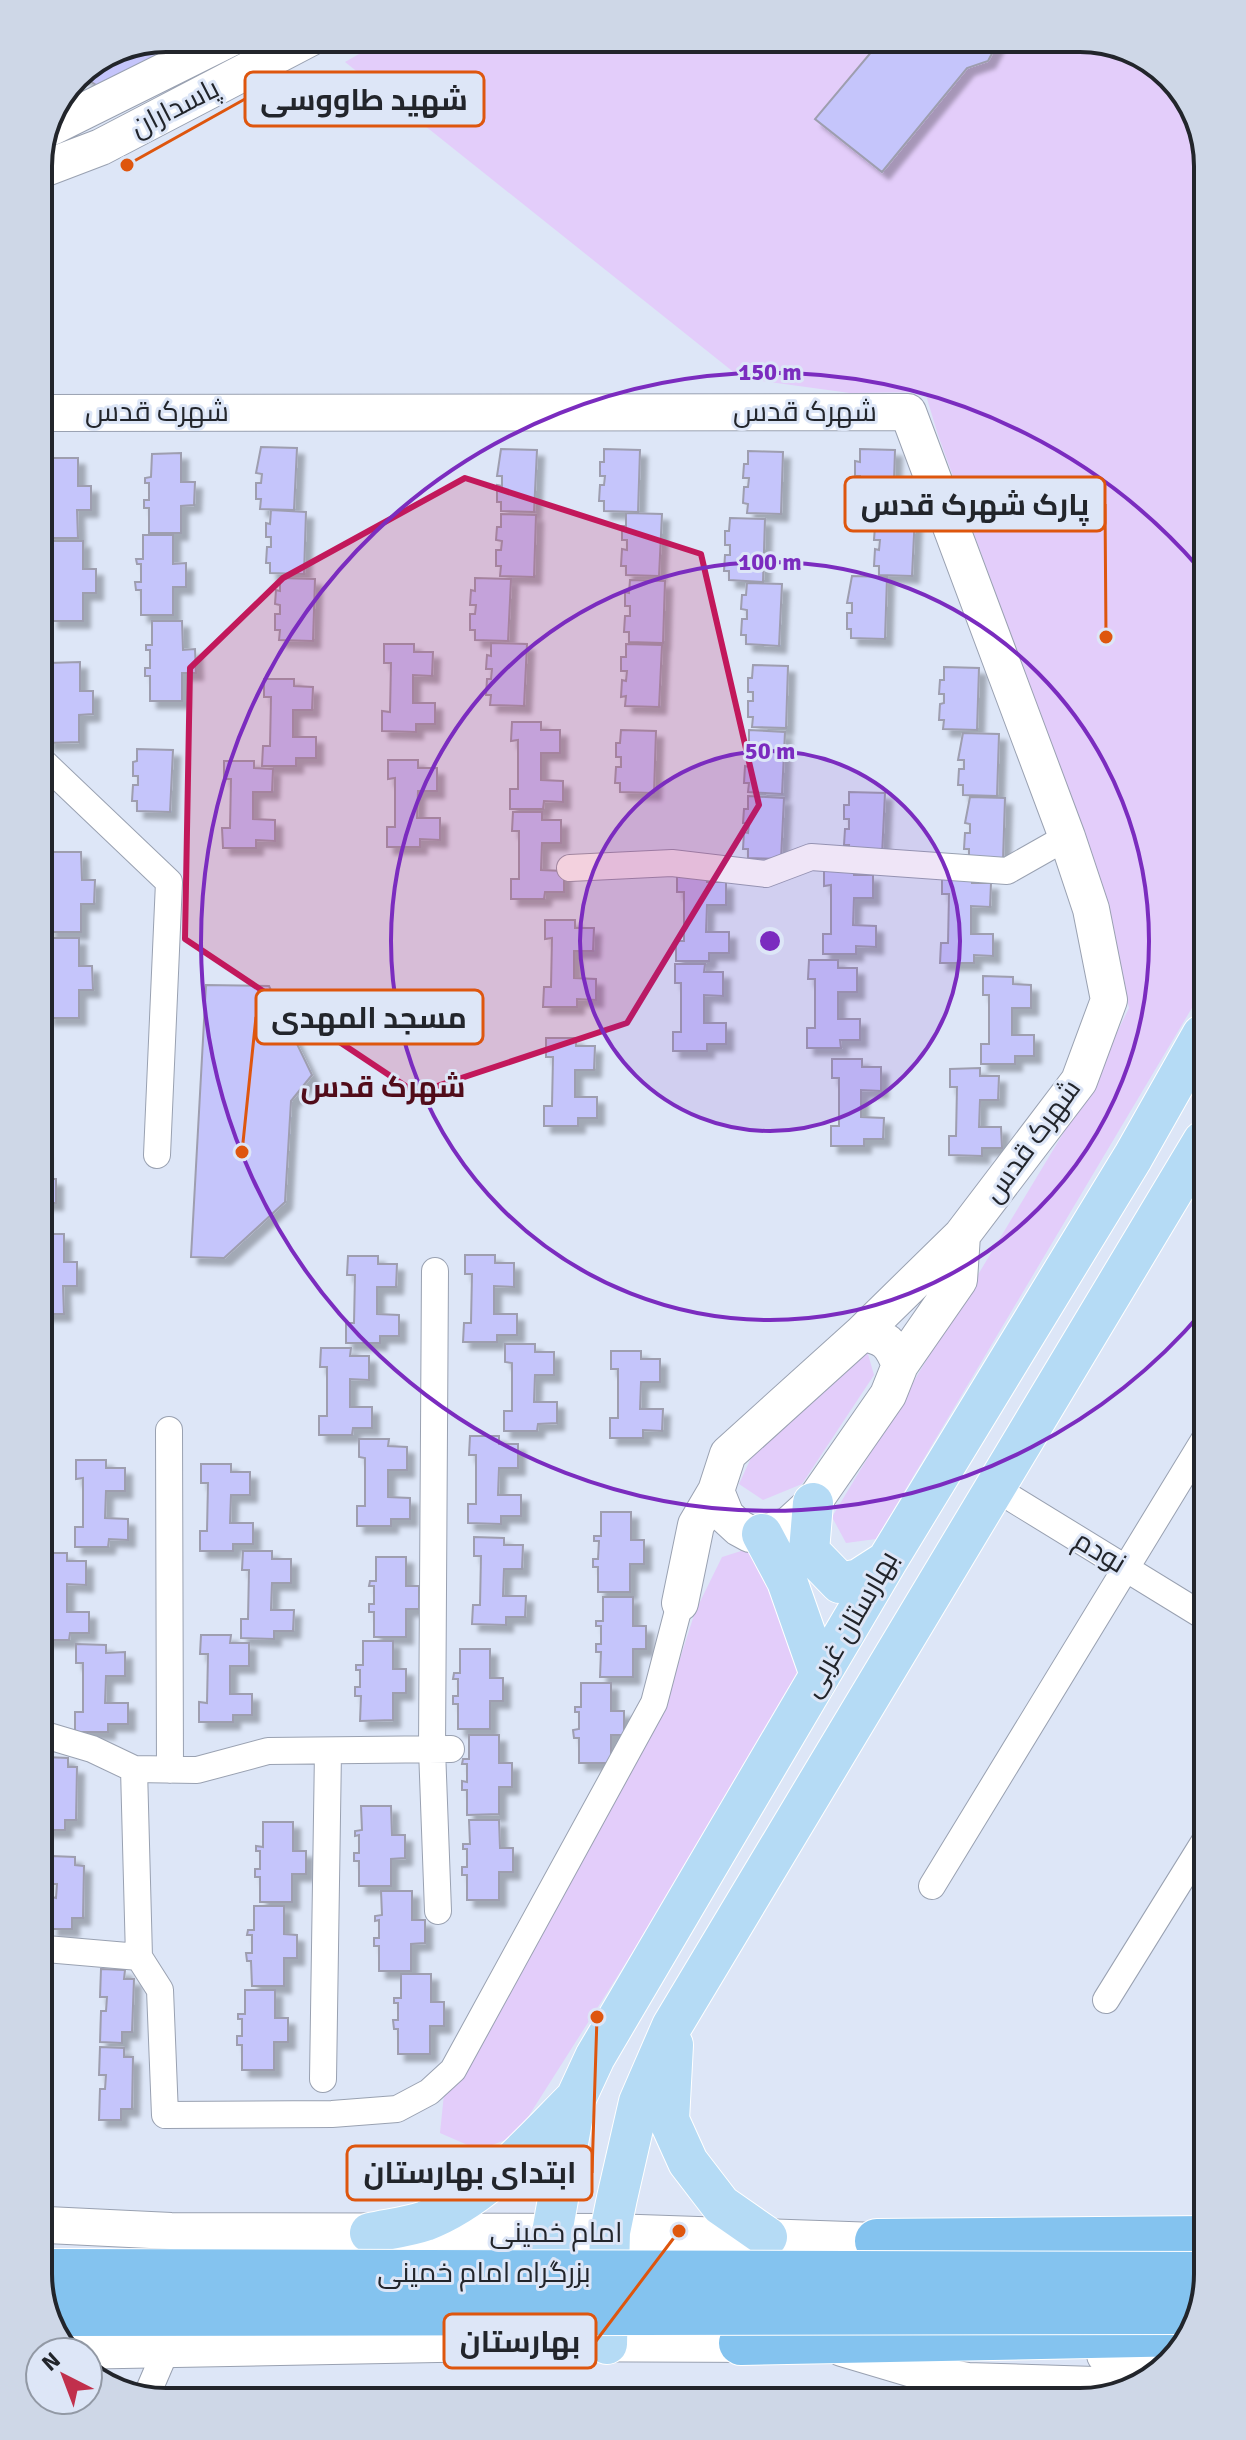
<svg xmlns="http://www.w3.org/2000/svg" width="1246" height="2440" font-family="Signika,Cairo,sans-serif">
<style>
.green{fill:#e3cdfa}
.building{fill:#c5c5fb;stroke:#9e9eaf;stroke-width:2;filter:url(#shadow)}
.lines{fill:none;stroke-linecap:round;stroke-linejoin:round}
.street-casing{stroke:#99a1b1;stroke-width:28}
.secondary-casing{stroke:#99a1b1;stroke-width:38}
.primary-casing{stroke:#fff;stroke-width:42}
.highway-casing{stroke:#fff;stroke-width:46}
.street{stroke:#fff;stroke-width:26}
.secondary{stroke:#fff;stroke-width:36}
.primary{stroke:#b5dbf5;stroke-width:40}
.highway{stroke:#84c3ef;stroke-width:44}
.highway-bridge-casing{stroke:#fff;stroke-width:46;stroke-linecap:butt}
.highway-bridge{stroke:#84c3ef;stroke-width:44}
.marked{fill:#c2185b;fill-opacity:0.2;stroke:#c2185b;stroke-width:6;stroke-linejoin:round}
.ring{fill:none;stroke:#7b2cbf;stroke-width:4}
.labels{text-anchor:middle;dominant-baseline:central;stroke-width:6;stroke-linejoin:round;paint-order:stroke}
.street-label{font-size:28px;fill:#22252b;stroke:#dde6f7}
.neighbourhood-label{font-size:30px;font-weight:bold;fill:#510c1a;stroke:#dde6f7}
.rim{fill:none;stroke:#22252b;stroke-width:4}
.centre{fill:#7b2cbf;stroke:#dde6f7;stroke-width:4}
.ring-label{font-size:24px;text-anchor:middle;font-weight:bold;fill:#7b2cbf;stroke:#dde6f7;stroke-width:6;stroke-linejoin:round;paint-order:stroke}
.leader{fill:none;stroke:#de560e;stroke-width:3}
.callout-dot{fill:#de560e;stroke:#dde6f7;stroke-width:3}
.callout{fill:#dde6f7;stroke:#de560e;stroke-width:3}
.callout-label{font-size:30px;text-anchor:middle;font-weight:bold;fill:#22252b}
</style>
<defs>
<filter id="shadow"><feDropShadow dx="7" dy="7" stdDeviation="2" flood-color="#0004"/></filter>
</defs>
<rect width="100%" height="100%" fill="#dde6f7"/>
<!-- green -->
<path class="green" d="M387 38H1089L1157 64 1198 118 1202 991 876 1539 846 1543 832 1517 1085 1097 1129 1008 1085 839 938 435 925 392 850 393 741 378 345 62Z
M866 1347 874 1375 802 1484 763 1500 739 1484 751 1458Z
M754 1547 808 1676 516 2136 479 2150 440 2133 444 2094 664 1708 695 1612 722 1557Z"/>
<!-- building -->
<path class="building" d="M166 38H197L104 90 79 74Z
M883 38H996L997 44 988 61 967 68 882 172 815 119Z
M261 447 297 448 294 510 260 509 261 499H256V483H261L262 474 256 473Z
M501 449 537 450 534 512 501 511V502H497V485L502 486V476H497Z
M604 449 640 450 638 512 604 511V501H599L600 485H604L605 476H600V462H604Z
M860 449 895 450 893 512 859 511V501H855V485H860V476H855V461L860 462Z
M748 451 783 452 781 514 747 513 748 504 743 503 744 487H748L749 478H743L744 464H748Z
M181 453V482H195L194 505 181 506V533H149V508H144V500H149V483H145V478L151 477 152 454Z
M48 458H78V486H91V510H77L78 538H46L45 512 41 513 40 504H46V487H41V482H48Z
M271 510 306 512 304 574 270 573V563H266L267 547H271V537H266V523L270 524Z
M626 513 662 514 659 576 626 575V566H621L622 549 627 550V540H622V526H626Z
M879 513 915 514 912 576 879 575V566H874L875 549 879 550 880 540H874L875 526H879Z
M501 514 536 515 534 577 500 576 501 566H496V550H501L502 541 496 540 497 527H501Z
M730 518 765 519 763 582 729 580V571H724L725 555H730V545H725V531H729Z
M143 535H173V564L186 563V587H173V615H141V590H136L135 582H141V564H137L136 559H143Z
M53 541H83V569H96V593H83V621H51V596H46V588H51V570H47V565H53Z
M852 576 887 577 885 639 851 638V629H847V613H852V603H847Z
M280 578 315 579 313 641 279 640 280 630H275V614H280V605L275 604 276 590 280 591Z
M475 578 511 579 508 641 475 640V630H470V614H475L476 605H470L471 590 475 591Z
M630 580 665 581 663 643 629 642V632H624L625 616H630V606H625V592L629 593Z
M747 583 782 584 779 646 746 644V635H741L742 619H747V610L741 609 742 595H746Z
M152 621H182L183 650 195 649 196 673H182V701H150V676H145V668H150V650H146V645H152Z
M491 643 527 644 524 706 490 705 491 695H486L487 679H491L492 669H486L487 655 491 656Z
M384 644H414V652H433L432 676 413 675V703H435V724H416V732L382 731V711L390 712 391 663H384Z
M626 644 662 645 659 707 625 706 626 696 621 697 622 680 626 681 627 671H621V657H626Z
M80 662V691H93V714L79 715V742L47 743V717L42 718V709H47V692H43V687H50L49 663Z
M753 665 788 666 786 728 752 727 753 717H748V701H753V692H748V678H752Z
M944 667 979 668 977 730 943 729 944 720H939L940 704 944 703V694H939L940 680H944Z
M264 679H294V686L313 687 312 710H293V737H316V758H296V766H262L263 746H270L271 697H264Z
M512 722H541V730H560V753H541V780L563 781V802L544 801 543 809H510V789H518V740L511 741Z
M621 730 656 731 654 793 620 792V783H615L616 767H621V757H616V743H620Z
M749 730 785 732 782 794 748 792 749 783H744L745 766 749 767 750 757H744L745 743H749Z
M963 733 999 734 997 796 963 795V785H958L959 769H964V760H958Z
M137 749 173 750 170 812 137 811V801H132L133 785H138V776H133V762L137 761Z
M388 760H418V768H437V791H418L417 818H440V840L420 839V847H387V827H395V778L388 779Z
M224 761H254V768L273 769 272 792H253V819L275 820V841L256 840V848H223L222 828H230L231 779H224Z
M849 792 885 793 882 855 848 854 849 845H844L845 829H849V819H844V805H849Z
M748 796 784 798 781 859 748 858V849H743L744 832 748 833 749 823H743L744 809H748Z
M970 797 1005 798 1003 860 969 859V849H964L965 833H970V824L965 823Z
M513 812H542V820H561V843H542L541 870 564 871V892H545L544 899H511V879H519V831H512Z
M52 852H81L82 880H95L94 904H81V932H49V907H44V898H49V881H45V876H51Z
M824 867H854V875H873V898H854L853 925 876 926V947L856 946V954H823V934H831V885L824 886Z
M677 873 707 874V882H726V905H707L706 932H729V953H709V961H676V941H684V892H677Z
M942 875H972V883H991L990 907 971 906V934H993V956L974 955V963H940L941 943H948L949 894H942Z
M545 920H575V928H594L593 951H574V978L596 979V1000L577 999V1007H543L544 987H551L552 938 545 939Z
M50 938H79V966H92L93 990H79V1018H47V993H42V984H47V967H43V962H49Z
M809 960H838V968H857V992H838V1019H860V1040H840L841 1048H807V1028H815V979H808Z
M675 964H705L704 972H723V996L704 995V1023H726V1044H707V1051H673V1032H681V983H675Z
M983 976 1013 977V984L1031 985V1008H1012V1035H1034V1056H1015V1064H981V1044H989V995H983Z
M206 985 269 986 312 1075 291 1101 285 1202 224 1258 191 1257Z
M546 1038H576V1046H595L594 1070H575V1097H597V1118H578V1126H544V1106H552L553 1057H546Z
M832 1059H862V1067H881V1091L861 1090V1117L884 1118 883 1139H864V1146H831V1126H839V1078H832Z
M980 1068V1076H999L998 1100H980L979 1127H1001L1002 1148H982V1156L949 1155V1136H956L957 1087H950V1069Z
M43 1150V1179H56V1203H43Z
M43 1234H64V1262H77V1286H63L64 1314H43Z
M465 1255H495V1263H514V1287L494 1286V1314H517V1335H497V1342H463L464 1323H471L472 1274H465Z
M348 1256H378V1264H397L396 1287H377V1314L399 1315V1336H380V1343H346V1323H354L355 1275H347Z
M505 1344H535V1352H554V1375H535L534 1402H557V1423L538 1424 537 1431H504V1411H512V1363L505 1362Z
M321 1348H351L350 1356H369V1380L350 1379V1407H372V1428H353L352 1435H319V1416H327V1367H320Z
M611 1351H641V1359H660V1382H641L640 1409H663L662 1431 643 1430V1438H610V1418H618V1369H611Z
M470 1436H499V1444H518V1468H499L498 1495H521V1516H501V1524L468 1523V1504H476V1455H469Z
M359 1439H389L388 1446 407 1447V1470H388V1497L410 1498V1519H391V1526H357V1506H365V1458L359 1457Z
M76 1460H106V1468H125V1491H106L105 1518 128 1519V1540L109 1539 108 1547H75V1527H83V1478L76 1479Z
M201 1464H231V1472H250V1495H231L230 1523H253V1544H233V1551H200V1531H207L208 1483H201Z
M601 1512H631V1540H644V1564H630V1592H598V1567H593V1559H598L599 1541H594V1536H601Z
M474 1537 504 1538V1545H523L522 1569H504L503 1596H526L525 1617H506V1625L472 1624 473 1605H480L481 1556H474Z
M243 1551H272V1559H291V1583H272L271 1610H294L293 1631H274V1639L241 1638V1619H248L249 1570H242Z
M44 1553H67V1561H86V1585L67 1584V1612H89V1633H70L69 1640H45Z
M376 1557H406V1586H419V1609H406V1637H374V1612H369V1604H374V1586H369L370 1581H376Z
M603 1597H633V1626H646V1649H633V1677H600L601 1652H596V1644H601V1626H596V1621H603Z
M201 1635H231L230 1643H249V1666H230V1694H252V1715H233V1722H199V1702L207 1703 208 1654H200Z
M363 1641H393V1669H406V1693H393V1720L360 1721 361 1696H355V1687H360V1670H356V1665H363Z
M76 1644 106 1645V1653L125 1652V1676H106L105 1703H128V1724H108V1732H75V1712H83V1663H76Z
M460 1649H490V1678H503V1701H490V1729H458V1704H453V1696H458V1679H453L454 1673H460Z
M581 1683H611V1711H624V1735H611V1763H579V1738H574L573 1730 579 1729V1712H575V1707H581Z
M469 1735H499V1763H512V1787H499V1814L467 1815V1790H462V1781L467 1782V1764H462L463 1759H469Z
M45 1757 68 1758V1767H77L76 1820H65V1830H45V1799H50V1785H45Z
M361 1806H391L392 1835H405V1858L391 1859V1886H359V1861H354V1853H359V1835L355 1836V1831L362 1830Z
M469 1820H499L500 1848H513V1872H499V1900H467V1875H462V1867H467V1849H463V1844H470Z
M263 1822H293V1851H306V1874H292V1902H260V1877H255V1869H260V1851H256V1846L263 1847Z
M51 1856 75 1857V1865L84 1866 83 1918H72V1929H51L52 1897 56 1898 57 1884H51Z
M381 1891H412V1920H425V1943L411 1944V1971H379V1946H374V1938H379V1920L375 1921V1916L382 1915Z
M254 1906H284V1934L297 1935V1958H284V1986H252L251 1961H247L246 1953H252V1935H247L248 1930H254Z
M101 1969 125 1970 124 1979H134L132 2032H122V2043L100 2042 101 2011H106L107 1997H100Z
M401 1974H431V2002H444V2026H430V2054H398V2029H394L393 2020H398V2003H394V1998H401Z
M245 1990H275V2018H288V2042H274V2070H242V2045H237V2036H242V2019H238V2014H245Z
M100 2047 124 2048V2057H133L132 2109H121V2120H99L100 2089H105L106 2075H99Z"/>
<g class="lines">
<defs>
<path id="street" d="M41 760 169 882 157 1155
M570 868 672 863 766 874 811 857 1007 871 1067 837
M435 1271 432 1749 438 1911
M169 1430 170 1770
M995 1488 1205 1617
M45 1735 92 1749 134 1769
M451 1749 268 1751 197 1770 134 1769 139 1957 160 1990 165 2115 332 2114 397 2109 429 2092 453 2070 654 1703 680 1603
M932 1886 1204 1440
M46 1949 139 1957
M1106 2000 1206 1839
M323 2079 328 1751
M146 2397 167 2348"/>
<path id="secondary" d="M52 127 231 38
M38 171 101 147 310 38
M39 413 908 412 1067 837 1091 909 1109 1000 1079 1081 962 1235 862 1333
M862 1333C886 1337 891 1343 900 1365L888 1395 813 1503 789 1525 762 1534H750L739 1528 726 1516 716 1491 728 1454Z
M900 1365 959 1280 962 1235
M680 1603 696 1525 716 1491
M47 2225 171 2231 610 2232 877 2241 903 2239
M842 2348 926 2373 967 2381 1127 2386 1133 2389
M69 2351 490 2343 766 2344
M1105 2355 1171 2357"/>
<path id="primary" d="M813 1503 809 1551 840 1583 859 1579 887 1561
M762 1534 787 1581 820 1675
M673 2045 669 2120 688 2162 721 2205 767 2237
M370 2233C388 2229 408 2227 425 2221 485 2198 532 2142 576 2098
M607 2344 610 2232 617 2198 639 2102 672 2026 1203 1141
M551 2345 552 2233 576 2098 595 2057 887 1561 1133 1157 1202 1035"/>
<path id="highway" d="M877 2241 1208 2238
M741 2343 1190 2334"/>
</defs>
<!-- street casing -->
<use href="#street" class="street-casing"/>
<!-- secondary casing -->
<use href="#secondary" class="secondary-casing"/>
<!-- primary casing -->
<use href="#primary" class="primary-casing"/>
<!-- highway casing -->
<use href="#highway" class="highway-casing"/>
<!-- street -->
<use href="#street" class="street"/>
<!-- secondary -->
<use href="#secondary" class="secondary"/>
<!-- primary -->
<use href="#primary" class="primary"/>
<!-- highway -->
<use href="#highway" class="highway"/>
<defs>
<path id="highway-bridge" d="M47 2271 1208 2274
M48 2314 1196 2312"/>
</defs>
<!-- highway-bridge casing -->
<use href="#highway-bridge" class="highway-bridge-casing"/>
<!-- highway-bridge -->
<use href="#highway-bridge" class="highway-bridge"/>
</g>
<!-- marked area -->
<path class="marked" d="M465 478 701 554 759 805 627 1023 416 1093 185 939 190 668 283 578Z"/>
<!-- distance rings -->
<circle cx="770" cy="941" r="190" fill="#7b2cbf" fill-opacity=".12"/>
<g class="ring">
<circle cx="770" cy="941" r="190"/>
<circle cx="770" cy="941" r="379"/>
<path d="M1203 1311A569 569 0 1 1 1199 568"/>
</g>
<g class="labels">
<!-- street labels -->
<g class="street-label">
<text transform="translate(175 108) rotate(-27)">پاسداران</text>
<text x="157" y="412">شهرک قدس</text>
<text x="805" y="412">شهرک قدس</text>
<text transform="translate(1032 1141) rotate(-54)">شهرک قدس</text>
<text transform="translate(1100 1552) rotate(31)">نودم</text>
<text transform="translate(850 1624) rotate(-60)">بهارستان غربی</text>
<text x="556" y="2233">امام خمینی</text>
<text x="484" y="2273">بزرگراه امام خمینی</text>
</g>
<!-- neighbourhood labels -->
<g class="neighbourhood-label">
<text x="383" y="1087">شهرک قدس</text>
</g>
</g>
<!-- crop -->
<path d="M0 0H1246V2440H0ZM166 52H1080A114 114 0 0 1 1194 166V2274A114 114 0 0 1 1080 2388H166A114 114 0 0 1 52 2274V166A114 114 0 0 1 166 52Z" fill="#ced7e7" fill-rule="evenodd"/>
<path class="rim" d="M166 52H1080A114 114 0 0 1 1194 166V2274A114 114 0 0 1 1080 2388H166A114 114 0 0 1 52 2274V166A114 114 0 0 1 166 52Z"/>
<circle cx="770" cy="941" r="12" class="centre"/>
<g class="ring-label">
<text x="770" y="380">150 m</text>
<text x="770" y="570">100 m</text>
<text x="770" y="759">50 m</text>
</g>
<!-- callouts -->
<path class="leader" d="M127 165L245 99M1106 637L1105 504M242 1152L256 1017M597 2017L592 2173M679 2231L596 2341"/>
<g class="callout-dot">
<circle cx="127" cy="165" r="8"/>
<circle cx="1106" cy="637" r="8"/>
<circle cx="242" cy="1152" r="8"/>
<circle cx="597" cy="2017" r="8"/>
<circle cx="679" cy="2231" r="8"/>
</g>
<g class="callout">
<rect x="245" y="72" width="239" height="54" rx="8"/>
<rect x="845" y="477" width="260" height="54" rx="8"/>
<rect x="256" y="990" width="227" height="54" rx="8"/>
<rect x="347" y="2146" width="245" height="54" rx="8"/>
<rect x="444" y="2314" width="152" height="54" rx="8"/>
</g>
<g class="callout-label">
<text x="364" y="110">شهید طاووسی</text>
<text x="975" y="515">پارک شهرک قدس</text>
<text x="369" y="1028">مسجد المهدی</text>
<text x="470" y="2183">ابتدای بهارستان</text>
<text x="520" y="2352">بهارستان</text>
</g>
<!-- north arrow -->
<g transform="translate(64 2376) rotate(318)"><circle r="38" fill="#dde6f7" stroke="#9299a5" stroke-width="2"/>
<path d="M0-6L14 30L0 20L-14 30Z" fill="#c1304c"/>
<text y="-12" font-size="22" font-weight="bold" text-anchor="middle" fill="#22252b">N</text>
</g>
</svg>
